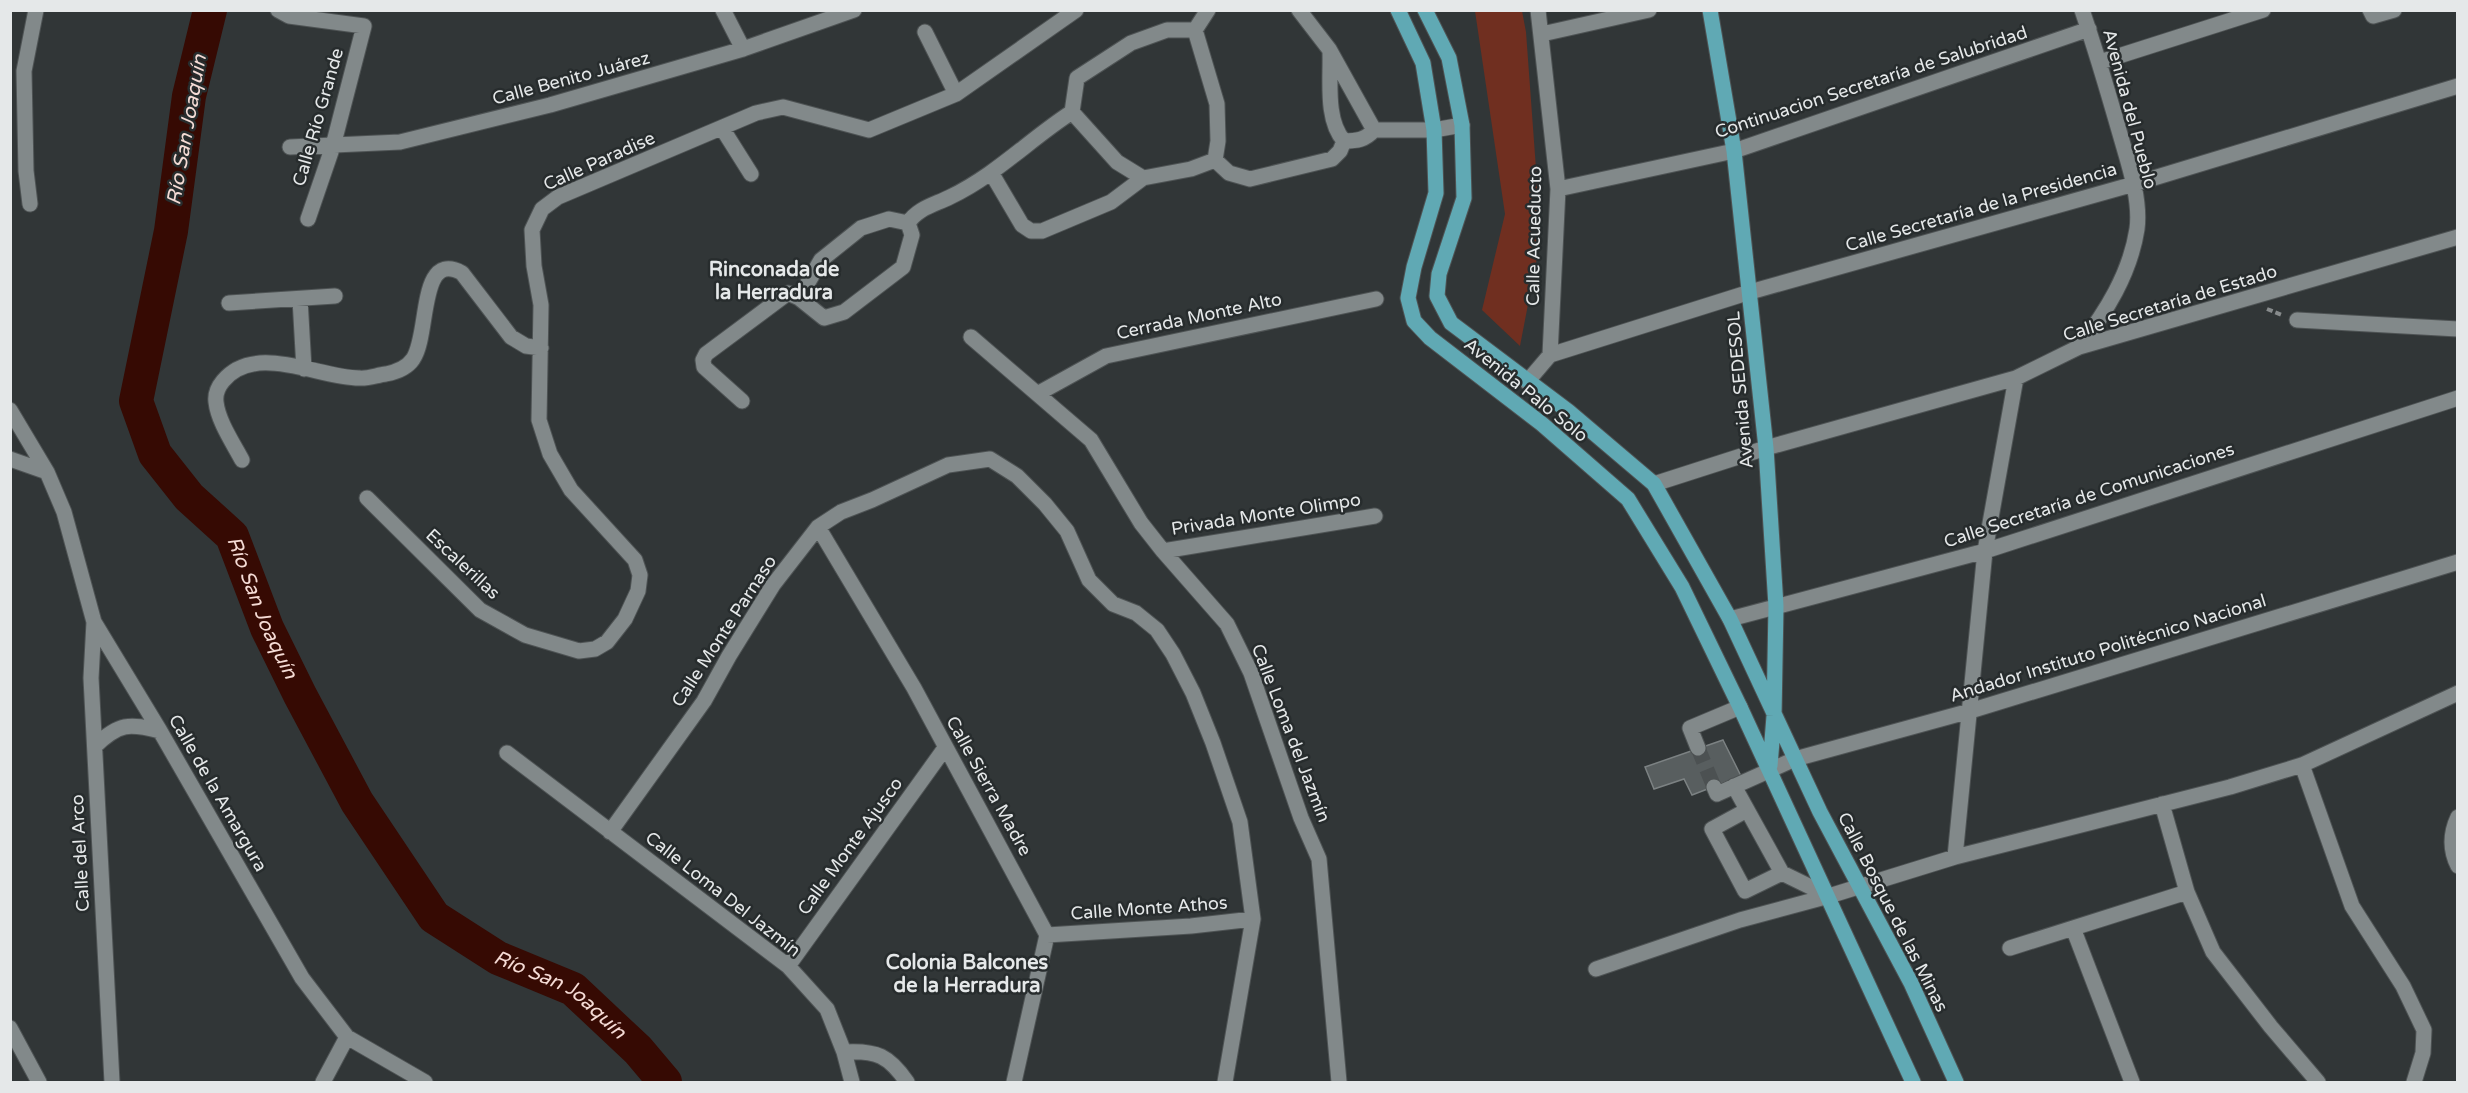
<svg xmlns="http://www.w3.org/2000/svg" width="2468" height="1093" font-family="'Varela Round',sans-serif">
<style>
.green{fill:#702f20}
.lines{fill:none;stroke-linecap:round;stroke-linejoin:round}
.river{stroke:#360a03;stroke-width:34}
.building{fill:#585e5f;stroke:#7c8283;stroke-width:1.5}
.minor-tunnel{stroke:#4c5152;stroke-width:15;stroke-dasharray:15 8;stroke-linecap:butt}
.minor-casing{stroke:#4e5354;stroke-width:17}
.major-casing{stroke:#4e5354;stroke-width:17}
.path{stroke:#878b8c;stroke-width:4;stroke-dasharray:6 3;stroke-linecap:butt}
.minor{stroke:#82898a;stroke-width:15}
.major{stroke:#60a9b4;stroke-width:15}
.labels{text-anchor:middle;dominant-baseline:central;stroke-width:5;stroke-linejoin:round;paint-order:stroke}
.street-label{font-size:18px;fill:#e5e8e9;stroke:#272c2d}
.water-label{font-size:20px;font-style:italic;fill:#f5dbd5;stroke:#272c2d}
.neighbourhood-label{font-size:20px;font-weight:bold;fill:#e5e8e9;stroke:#272c2d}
</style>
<rect width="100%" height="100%" fill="#313637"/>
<!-- green -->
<path class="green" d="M1475 11H1522L1526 32 1541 237 1520 346 1482 310 1505 214Z"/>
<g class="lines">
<!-- river -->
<path class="river" id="s1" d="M210 10 189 96 171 231 136 401 155 454 189 497 232 536 267 628 300 695 357 802 434 917 498 958 573 989 638 1050 665 1082"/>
</g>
<!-- building -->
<path class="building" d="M1723 740 1741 776 1692 795 1684 779 1654 789 1645 767Z"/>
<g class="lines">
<!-- minor-tunnel -->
<path class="minor-tunnel" d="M1698 748 1714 787"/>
<defs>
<path id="minor" d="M278 10 289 16 364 26 333 146 308 219
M723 10 743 49
M1299 10 1329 49 1374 130
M1538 10 1558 189 1550 355
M2370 10 2373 16 2394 10
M925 32 956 94
M1542 34 1649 10
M1330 52C1331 79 1325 120 1344 141 1357 141 1365 140 1374 130
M2100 62 2263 10
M1072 112 1117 162 1143 178 1191 169 1215 160 1218 141 1217 104 1195 30 1208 10
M1072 112 1077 78 1131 43 1167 30H1195
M722 128 751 174
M1374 130H1434L1462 125
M290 147 400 142 550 105 743 49 854 10
M1215 160 1229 173 1250 179 1332 159 1340 151 1344 141
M992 174 1022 225 1031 231H1042L1111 202 1143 178
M1558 189 1734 151 2089 29
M30 204 26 171 24 71 36 10
M799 298 821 260 861 228 889 219 908 223
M300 299 304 369
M229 303 335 296
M2297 320 2458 329
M971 337 1091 440 1141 523 1163 551 1227 624 1251 673 1301 818 1319 859 1339 1082
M2079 347C2106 312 2130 274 2137 229 2141 199 2128 162 2120 134 2108 92 2096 51 2082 10
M1527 382 1550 355 1750 292 2134 184 2458 86
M1039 393 1106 356 1376 299
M742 401 704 367 703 360 706 354 788 293 799 298 824 318 844 312 903 267 912 235 908 223C918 208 934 205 950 197 996 175 1030 139 1072 112
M10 410 47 472 64 512 94 622 160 731 302 978 347 1037 425 1082
M10 459 47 472
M242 460C233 443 218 421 216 402 215 394 218 387 223 381 255 342 319 378 359 378 368 379 377 375 386 374 396 372 407 368 413 359 430 335 418 249 462 273L511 337 526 346 541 348
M1654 484 1766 448 2016 378 2079 347 2458 237
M367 498 480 610 525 635 579 651 595 649 607 642 625 619 638 591 640 575 635 560 571 490 550 454 539 420 541 305 534 266 532 230 542 209 558 197 756 113 783 107 869 130 956 94 1076 10
M818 527 914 688 1047 935 1014 1082
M1163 551 1375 516
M1730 619 1985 551 2458 398
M94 622 91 678 112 1082
M95 746C119 723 129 723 160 731
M1698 748 1690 728 1740 707
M507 753 788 966 827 1009 844 1052 852 1082
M2302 765 2352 906 2403 986 2424 1030 2423 1053 2414 1082
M1734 786 1782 873 1745 891 1712 829 1747 810
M1714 787 1717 794 1795 759 1970 711 2458 562
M2162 804 2187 892 2213 952 2271 1027 2318 1082
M2458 817C2450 834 2450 850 2458 866
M610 832 704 701 729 656 773 585 818 527 841 512 872 500 948 465 990 459 1017 476 1045 504 1067 531 1089 580 1113 604 1136 613 1157 630 1173 654 1193 693 1213 743 1240 822 1253 919 1225 1082
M1955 857 1985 551 2016 378
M1782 873 1829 896
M2073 928 2132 1082
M1047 935 1191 926 1253 919
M2010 948 2187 892
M788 966 945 748
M1596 969 1740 920 1829 896 1955 857 2230 787 2302 765 2458 693
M10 1028 39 1082
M844 1052C877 1050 889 1056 907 1082
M323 1082 347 1037"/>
<path id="major" d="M1398 10 1423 63 1434 130 1436 193 1414 267 1408 298 1414 321 1430 338 1542 424 1628 499 1682 587 1740 707 1913 1082
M1425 10 1449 58 1462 125 1464 198 1439 274 1437 296 1451 323 1568 411 1654 484 1730 619 1820 812 1911 983 1956 1082
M1710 10 1734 151 1766 448 1776 606 1774 716 1770 766"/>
</defs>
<!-- minor casing -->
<use href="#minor" class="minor-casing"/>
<!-- major casing -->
<use href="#major" class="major-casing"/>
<!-- path -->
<path class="path" d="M2267 309 2282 315"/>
<!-- minor -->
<use href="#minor" class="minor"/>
<!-- major -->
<use href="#major" class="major"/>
</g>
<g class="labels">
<!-- street labels -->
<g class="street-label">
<text transform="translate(571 78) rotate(-15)">Calle Benito Juárez</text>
<text transform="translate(1871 82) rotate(-18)">Continuacion Secretaría de Salubridad</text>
<text transform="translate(2130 109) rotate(75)">Avenida del Pueblo</text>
<text transform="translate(318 117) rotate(-74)">Calle Río Grande</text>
<text transform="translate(599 161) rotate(-24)">Calle Paradise</text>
<text transform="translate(1981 207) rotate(-16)">Calle Secretaría de la Presidencia</text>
<text transform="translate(1534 236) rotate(-89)">Calle Acueducto</text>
<text transform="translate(2170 303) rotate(-17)">Calle Secretaría de Estado</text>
<text transform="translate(1199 316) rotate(-12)">Cerrada Monte Alto</text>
<text transform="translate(1526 390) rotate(39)">Avenida Palo Solo</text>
<text transform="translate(1740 390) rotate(-95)">Avenida SEDESOL</text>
<text transform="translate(2089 495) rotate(-18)">Calle Secretaría de Comunicaciones</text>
<text transform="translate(1266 514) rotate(-9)">Privada Monte Olimpo</text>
<text transform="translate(463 564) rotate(43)">Escalerillas</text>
<text transform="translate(724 631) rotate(-57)">Calle Monte Parnaso</text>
<text transform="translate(2108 648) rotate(-17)">Andador Instituto Politécnico Nacional</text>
<text transform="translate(1291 733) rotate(69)">Calle Loma del Jazmín</text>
<text transform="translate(989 786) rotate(61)">Calle Sierra Madre</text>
<text transform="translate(218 793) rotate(60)">Calle de la Amargura</text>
<text transform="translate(850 846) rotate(-54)">Calle Monte Ajusco</text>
<text transform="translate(80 853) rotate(-93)">Calle del Arco</text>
<text transform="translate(723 894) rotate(38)">Calle Loma Del Jazmín</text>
<text transform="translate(1149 908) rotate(-4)">Calle Monte Athos</text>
<text transform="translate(1893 912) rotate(63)">Calle Bosque de las Minas</text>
</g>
<!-- water labels -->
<g class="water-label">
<text transform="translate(187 130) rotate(-80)">Río San Joaquín</text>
<text stroke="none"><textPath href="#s1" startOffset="645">Río San Joaquín</textPath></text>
<text stroke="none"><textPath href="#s1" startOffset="1149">Río San Joaquín</textPath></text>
</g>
<!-- neighbourhood labels -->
<g class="neighbourhood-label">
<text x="774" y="270">Rinconada de<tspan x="774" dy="23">la Herradura</tspan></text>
<text x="967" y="963">Colonia Balcones<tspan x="967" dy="23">de la Herradura</tspan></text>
</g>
</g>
<!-- border -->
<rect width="2468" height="1093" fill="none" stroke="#e5e8e9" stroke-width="24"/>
</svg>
